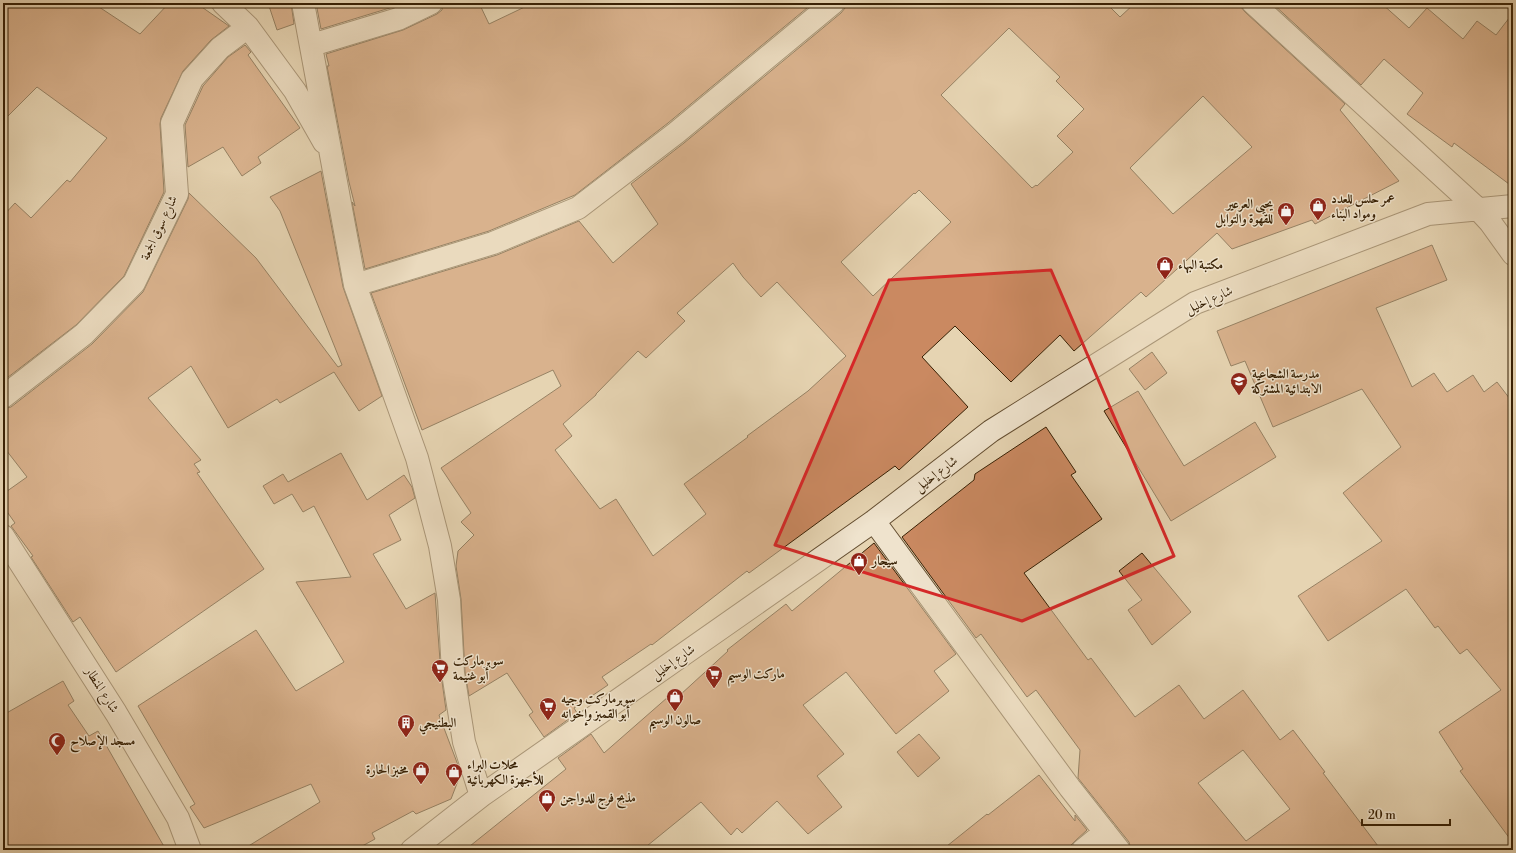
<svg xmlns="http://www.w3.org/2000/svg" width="1516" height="853" font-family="'Libre Bodoni',Amiri,serif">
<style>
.building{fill:#ca8961;stroke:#372004;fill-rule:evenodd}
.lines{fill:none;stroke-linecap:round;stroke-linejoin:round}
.minor-casing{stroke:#634d30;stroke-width:24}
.minor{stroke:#efe3cd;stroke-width:22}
.marked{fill:none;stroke:#d62828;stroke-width:3;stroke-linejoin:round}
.labels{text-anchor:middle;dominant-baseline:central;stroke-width:3;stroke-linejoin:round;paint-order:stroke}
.poi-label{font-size:13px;font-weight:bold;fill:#372004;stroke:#efe3cd;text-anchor:start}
.street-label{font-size:13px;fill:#372004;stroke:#efe3cd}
</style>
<rect width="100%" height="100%" fill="#e6d4b2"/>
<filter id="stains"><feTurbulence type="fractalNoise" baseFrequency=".005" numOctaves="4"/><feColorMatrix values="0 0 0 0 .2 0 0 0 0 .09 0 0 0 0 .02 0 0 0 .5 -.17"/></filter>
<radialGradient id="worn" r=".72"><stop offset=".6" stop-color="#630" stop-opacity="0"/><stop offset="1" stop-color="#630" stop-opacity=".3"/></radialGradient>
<!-- building -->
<path class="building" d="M3 3H93L140 34 169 3H196L229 26 211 40 183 71 161 118 160 124 164 192 124 276 76 325 3 381V216L15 203 31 218 67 180 70 182 107 138 37 87 3 121Z
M268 3H291L294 24 277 30Z
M316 3H402L393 7 321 29Z
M443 3H479L489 24 533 3H813L668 123 575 195 489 231 365 269 352 202 355 206 349 182 327 66H329L326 54 403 30 437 14 442 10Z
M845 3H1106L1120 17 1135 3H1241V7L1245 12 1345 104 1340 110 1399 181 1315 224 1312 220 1232 249 1217 233 1146 297 1141 292 1074 351 1060 335 1011 382 955 326 922 357 968 407 899 470 895 466 749 573 747 571 652 645 651 644 602 677 608 685 574 708 577 713 544 737 529 715 533 712 507 673 469 696 465 672 461 599 456 566 458 551 474 535 461 522 471 513 441 468 561 386 553 370 422 430 371 293 497 255 579 221 613 263 658 224 631 184 684 143 841 13 845 8ZM1009 28 1060 77 1056 81 1084 109 1057 136 1073 152 1037 186 1036 185 1032 188 941 95ZM1203 96 1252 147 1173 214 1130 168ZM919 190 951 222 873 296 841 262 914 193 915 194ZM733 263 743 277 761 297 777 282 846 356 808 391 747 436 748 437 684 484 706 514 653 556 616 499 600 509 555 450 572 436 563 424 596 395V394L638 351 646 358 685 321 677 313Z
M1272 3H1381L1409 28 1427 8 1463 39 1477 21 1496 35 1513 13V187L1454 143 1452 147 1407 114 1423 93 1384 59 1361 85Z
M245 45 251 52 248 55 300 128 258 157 261 163 242 176 223 147 188 167 185 125 203 86 228 57Z
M321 171 343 287 382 396 359 411 334 372 280 403 277 399 228 428 191 366 148 398 201 460 194 464 200 472 197 473 264 569 116 672 80 617 73 622 31 557 33 556 11 526 15 523 3 506V494L27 477 3 446V409L11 407 92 344 143 292 188 199 189 193 256 258 338 367 342 365 280 211 270 197Z
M1432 245 1447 280 1376 308 1412 387 1434 373 1447 392 1473 375 1484 392 1497 382 1513 403V843L1460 771 1463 769 1439 732 1501 690 1467 649 1460 654 1438 626 1435 628 1406 589 1328 641 1298 596 1382 541 1343 493 1401 447 1362 389 1273 427 1245 361 1231 366 1217 331Z
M1152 352 1167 373 1145 390 1129 369Z
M1138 391 1184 466 1255 422 1276 457 1171 521 1104 411Z
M1046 427 1076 472 1071 475 1102 519 1024 573 1088 660 1091 658 1135 717 1179 685 1204 719 1243 690 1280 740 1293 730 1325 772 1323 773 1381 850H1131L1129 842 1078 778 1080 750 1036 690 1027 697 981 634 976 638 902 537 974 480 975 474ZM1243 750 1290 809 1246 841 1198 783Z
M341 453 367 500 404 475 412 487 415 498 389 515 401 540 373 554 406 609 435 593 441 674 446 710 439 715 461 773 451 799 416 814 413 811 372 833 375 839 355 850H242L320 802 311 784 204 828 190 807 195 804 138 706 256 630 296 691 344 662 296 582 351 577 314 506 303 512 292 494 274 504 263 486 283 474 288 482Z
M874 543 956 654 934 671 949 691 896 734 846 672 803 705 844 754 817 776 842 807 808 834 777 801 742 833 737 828 731 835 701 802 642 850H465L566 769 558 758 591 734 604 753 676 690 680 695 728 651 727 650 786 604 792 611Z
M1142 553 1191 612 1152 645 1128 610 1142 600 1119 571Z
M63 681 74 701 68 705 89 736 98 731 166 850H3V715Z
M919 734 940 758 918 777 897 752Z
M1039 775 1075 821V815L1087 830 1075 841 1071 845V850H942L987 814 988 815Z"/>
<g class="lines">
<defs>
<path id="minor" d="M223 3 248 27 295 91 324 142
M303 3 355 285 417 458 440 546 449 600 453 673 464 742 481 796
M1253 3 1478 209 1490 222 1513 254
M312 45 398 19 431 3
M355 285 493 243 578 208 676 133 833 3
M3 397 84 334 134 283 177 194 172 123 192 79 220 48 248 27
M874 521 1070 788 1119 850
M3 536 116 713 178 818 190 850
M412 850 481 796 874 521 991 431 1195 303 1428 214 1513 206
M1083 850 1105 832"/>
</defs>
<!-- minor casing -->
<use href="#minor" class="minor-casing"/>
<!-- minor -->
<use href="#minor" class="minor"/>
</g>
<!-- marked area -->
<path d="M0 0H1516V853H0ZM1051 270 1174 556 1022 621 775 545 889 280Z" fill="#e6d4b2" fill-opacity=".55" fill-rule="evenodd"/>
<path class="marked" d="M1051 270 1174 556 1022 621 775 545 889 280Z"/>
<!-- icons -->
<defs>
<symbol id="shop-pin" viewBox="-11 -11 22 30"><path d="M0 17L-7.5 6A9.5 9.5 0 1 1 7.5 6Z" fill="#8f2418" stroke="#efe3cd"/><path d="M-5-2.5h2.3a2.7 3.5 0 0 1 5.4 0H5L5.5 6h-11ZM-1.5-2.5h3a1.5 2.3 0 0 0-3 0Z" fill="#fff"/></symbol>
<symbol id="school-pin" viewBox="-11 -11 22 30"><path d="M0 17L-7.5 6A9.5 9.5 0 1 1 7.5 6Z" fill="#8f2418" stroke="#efe3cd"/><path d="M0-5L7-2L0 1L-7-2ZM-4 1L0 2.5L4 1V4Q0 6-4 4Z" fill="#fff"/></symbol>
<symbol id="supermarket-pin" viewBox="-11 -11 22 30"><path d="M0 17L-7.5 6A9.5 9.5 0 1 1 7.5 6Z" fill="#8f2418" stroke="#efe3cd"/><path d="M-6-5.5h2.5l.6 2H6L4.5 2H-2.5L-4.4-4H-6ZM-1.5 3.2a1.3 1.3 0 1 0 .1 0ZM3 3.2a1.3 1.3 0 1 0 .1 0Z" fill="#fff"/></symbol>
<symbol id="building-pin" viewBox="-11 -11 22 30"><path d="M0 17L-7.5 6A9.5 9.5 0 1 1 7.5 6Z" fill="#8f2418" stroke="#efe3cd"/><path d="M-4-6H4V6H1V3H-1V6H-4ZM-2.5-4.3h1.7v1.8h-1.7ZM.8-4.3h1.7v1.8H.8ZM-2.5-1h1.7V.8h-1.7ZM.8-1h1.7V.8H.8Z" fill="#fff"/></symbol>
<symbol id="mosque-pin" viewBox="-11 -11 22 30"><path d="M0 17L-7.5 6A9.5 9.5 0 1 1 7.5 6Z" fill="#8f2418" stroke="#efe3cd"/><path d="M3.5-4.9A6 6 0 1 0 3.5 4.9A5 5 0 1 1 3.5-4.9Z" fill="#fff"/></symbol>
</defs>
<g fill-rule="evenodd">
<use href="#shop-pin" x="1308" y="196" width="20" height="27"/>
<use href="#shop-pin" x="1276" y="201" width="20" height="27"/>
<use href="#shop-pin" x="1155" y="255" width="20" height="27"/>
<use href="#school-pin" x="1229" y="371" width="20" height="27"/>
<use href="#shop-pin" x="849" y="551" width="20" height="27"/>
<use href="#supermarket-pin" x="430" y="658" width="20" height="27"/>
<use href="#supermarket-pin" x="704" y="664" width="20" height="27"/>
<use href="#shop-pin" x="665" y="687" width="20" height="27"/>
<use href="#supermarket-pin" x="538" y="696" width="20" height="27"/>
<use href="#building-pin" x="396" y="713" width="20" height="27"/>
<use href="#mosque-pin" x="47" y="731" width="20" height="27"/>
<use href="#shop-pin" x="411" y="760" width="20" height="27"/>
<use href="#shop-pin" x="444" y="762" width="20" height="27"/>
<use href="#shop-pin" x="537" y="788" width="20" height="27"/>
</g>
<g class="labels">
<!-- poi labels -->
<g class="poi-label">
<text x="1331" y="199">عمر حلس للعدد<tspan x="1331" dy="15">ومواد البناء</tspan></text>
<text x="1273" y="204" text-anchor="end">يحيى العرعير<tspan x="1273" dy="15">للقهوة والتوابل</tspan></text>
<text x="1178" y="265">مكتبة البهاء</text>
<text x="1252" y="374">مدرسة الشجاعية<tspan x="1252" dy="15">الابتدائية المشتركة</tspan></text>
<text x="872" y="561">سيجار</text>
<text x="453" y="661">سوبرماركت<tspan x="453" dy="15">أبو غنيمة</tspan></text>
<text x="727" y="674">ماركت الوسيم</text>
<text x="561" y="699">سوبرماركت وجيه<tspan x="561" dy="15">أبو القمبز وإخوانه</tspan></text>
<text x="675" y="720" text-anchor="middle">صالون الوسيم</text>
<text x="419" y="723">البطنيجي</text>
<text x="70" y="741">مسجد الإصلاح</text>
<text x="467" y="765">محلات البراء<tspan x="467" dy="15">للأجهزة الكهربائية</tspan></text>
<text x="408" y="770" text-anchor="end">مخبز الحارة</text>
<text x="560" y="798">مذبح فرج للدواجن</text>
</g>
<!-- street labels -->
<g class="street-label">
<text transform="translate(159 228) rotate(-65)">شارع سوق الجمعة</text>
<text transform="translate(1209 300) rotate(-24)">شارع إخليل</text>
<text transform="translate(936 474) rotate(-37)">شارع إخليل</text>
<text transform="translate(673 662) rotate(-35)">شارع إخليل</text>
<text transform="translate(102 690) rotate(58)">شارع المنطار</text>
</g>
</g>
<!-- margin -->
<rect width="1516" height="853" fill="none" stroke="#e6d4b2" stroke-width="16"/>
<rect x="4" y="4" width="1508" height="845" fill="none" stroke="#372004" stroke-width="2"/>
<rect x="8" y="8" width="1500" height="837" fill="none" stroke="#372004"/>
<!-- scale -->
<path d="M1362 819v6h88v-6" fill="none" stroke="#372004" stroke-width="2"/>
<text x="1368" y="819" font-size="12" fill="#372004" stroke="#efe3cd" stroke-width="3" paint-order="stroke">20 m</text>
<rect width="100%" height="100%" filter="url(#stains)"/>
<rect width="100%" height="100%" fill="url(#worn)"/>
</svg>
